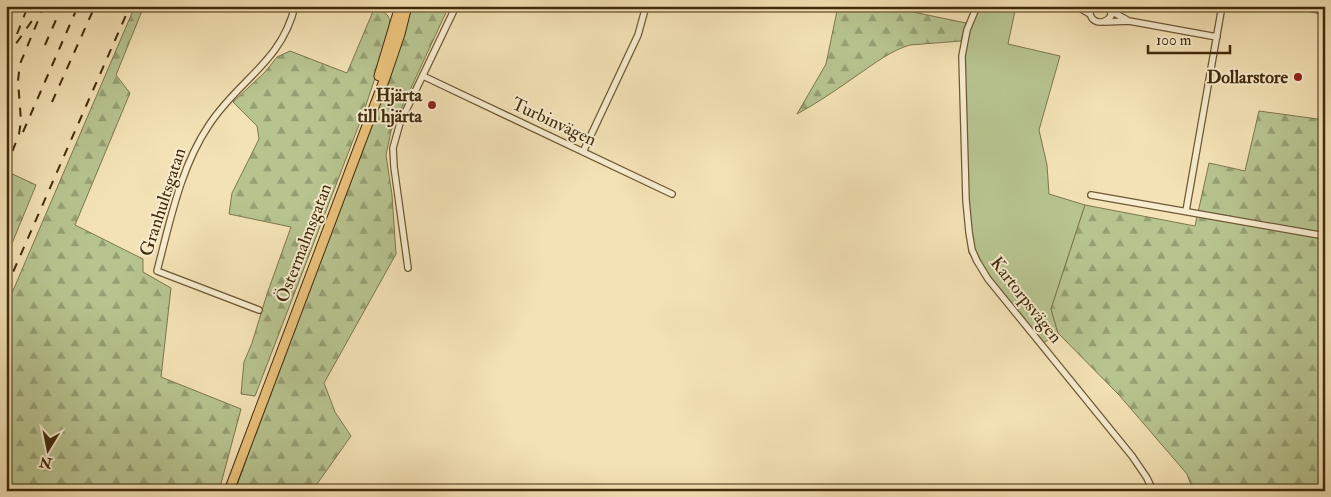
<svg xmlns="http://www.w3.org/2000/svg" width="1331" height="497" font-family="'IM FELL Double Pica',serif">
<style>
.grass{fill:#b7c490;stroke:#7c774c}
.forest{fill:url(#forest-firs);stroke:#7c774c}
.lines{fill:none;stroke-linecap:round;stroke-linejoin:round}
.street-casing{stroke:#6e5834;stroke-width:8}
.primary-casing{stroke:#412a09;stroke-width:11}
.street{stroke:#f7eccf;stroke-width:5.5}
.primary{stroke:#eac17a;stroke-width:9}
.rail{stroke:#412a09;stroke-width:2;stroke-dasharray:9 9;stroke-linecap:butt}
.poi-dot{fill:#8f2418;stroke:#f7eccf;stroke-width:2}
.labels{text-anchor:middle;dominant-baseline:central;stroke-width:4;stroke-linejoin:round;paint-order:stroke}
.poi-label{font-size:18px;font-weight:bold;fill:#412a09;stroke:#f7eccf;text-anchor:end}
.street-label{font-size:18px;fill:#412a09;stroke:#f7eccf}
</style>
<defs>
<pattern id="forest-firs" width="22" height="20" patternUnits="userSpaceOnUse" patternTransform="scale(1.25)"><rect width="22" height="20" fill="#b7c490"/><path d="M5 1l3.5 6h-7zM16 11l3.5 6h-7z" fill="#969f74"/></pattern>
</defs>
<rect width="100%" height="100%" fill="#f3e2b5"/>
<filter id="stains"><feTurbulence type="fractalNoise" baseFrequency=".004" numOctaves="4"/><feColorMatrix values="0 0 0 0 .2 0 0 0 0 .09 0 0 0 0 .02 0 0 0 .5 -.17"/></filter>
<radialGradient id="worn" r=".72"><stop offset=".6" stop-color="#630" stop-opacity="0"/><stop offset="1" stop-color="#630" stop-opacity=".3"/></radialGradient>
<!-- grass -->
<path class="grass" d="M976 6H1016L1008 44 1060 56 1039 130 1047 165 1049 194 1085 205 1051 309 1058 333 1039 346 1001 299 969 253 962 44Z"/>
<!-- forest -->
<path class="forest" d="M135 6H144L116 75 130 93 75 225 143 259V272L171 288 161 377 241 409 219 491H6V307Z
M410 6H449L391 131 386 155 392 195 396 254 324 383 335 412 351 436 312 491H235Z
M838 6H914L913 12 966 23 961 41 910 45C892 50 875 63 859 74 839 88 819 102 797 114L826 64Z
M374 9C384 12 389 13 390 23L378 69 362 117 255 396 241 394 244 362 252 343 267 294 291 227 229 214 232 193 259 139 257 126 233 102 265 72 277 57 290 51 347 73Z
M1259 111 1325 120V491H1193L1187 474 1119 395 1058 333 1051 309 1085 205 1195 226 1209 163 1245 171Z
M6 171 36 185 6 258Z"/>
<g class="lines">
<defs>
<path id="street" d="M385 6 401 9
M977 6 967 30 962 56 966 200 969 232 972 250 977 261 988 279 1132 456 1147 478 1153 491
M1091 6C1086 21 1102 28 1111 16L1110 6
M1297 6 1325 11
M1078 7 1090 14
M1111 11 1127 20
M1105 22 1129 21 1217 37
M423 76 672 194
M583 152 638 35 646 6
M1091 195 1325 236
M1186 211 1222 6
M408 268 394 167 393 148 400 123 456 6
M259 310 157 271C170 222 180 168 209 125 239 79 281 63 295 6"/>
<path id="primary" d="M379 76 400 6
M229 491 385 78 400 34 407 6"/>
</defs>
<!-- street casing -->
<use href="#street" class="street-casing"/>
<!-- primary casing -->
<use href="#primary" class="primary-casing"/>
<!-- street -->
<use href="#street" class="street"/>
<!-- primary -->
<use href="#primary" class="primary"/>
<!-- rail -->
<path class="rail" d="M17 34 28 6
M45 45 62 6
M6 58 36 15
M52 102 95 6
M23 132 78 6
M6 168 19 134 21 121 18 81 20 64 44 6
M6 288 130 6"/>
</g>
<!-- markers -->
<g class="poi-dot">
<circle cx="1298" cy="77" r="5"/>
<circle cx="432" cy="105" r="5"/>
</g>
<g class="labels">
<!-- poi labels -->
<g class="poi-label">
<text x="1288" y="77">Dollarstore</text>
<text x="422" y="95">Hjärta<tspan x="422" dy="21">till hjärta</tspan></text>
</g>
<!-- street labels -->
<g class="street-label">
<text transform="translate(554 122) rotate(25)">Turbinvägen</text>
<text transform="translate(163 202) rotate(-72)">Granhultsgatan</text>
<text transform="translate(304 243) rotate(-69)">Östermalmsgatan</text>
<text transform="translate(1026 300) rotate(52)">Kartorpsvägen</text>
</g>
</g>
<!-- margin -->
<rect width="1331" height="497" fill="none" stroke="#f3e2b5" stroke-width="25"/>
<rect x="8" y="8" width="1316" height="482" fill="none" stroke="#412a09" stroke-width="2.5"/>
<rect x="12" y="12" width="1306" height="472" fill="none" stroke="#412a09"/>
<!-- north arrow -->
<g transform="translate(48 450) rotate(190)" stroke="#f7eccf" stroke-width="4" paint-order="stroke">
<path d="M0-4L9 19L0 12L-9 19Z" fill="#412a09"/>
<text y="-8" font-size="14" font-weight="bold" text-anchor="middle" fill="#412a09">N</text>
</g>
<!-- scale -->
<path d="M1148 45v8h82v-8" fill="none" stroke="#412a09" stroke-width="2.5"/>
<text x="1156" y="45" font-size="15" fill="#412a09" stroke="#f7eccf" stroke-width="4" paint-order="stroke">100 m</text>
<rect width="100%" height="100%" filter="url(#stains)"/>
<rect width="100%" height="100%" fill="url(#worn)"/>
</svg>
